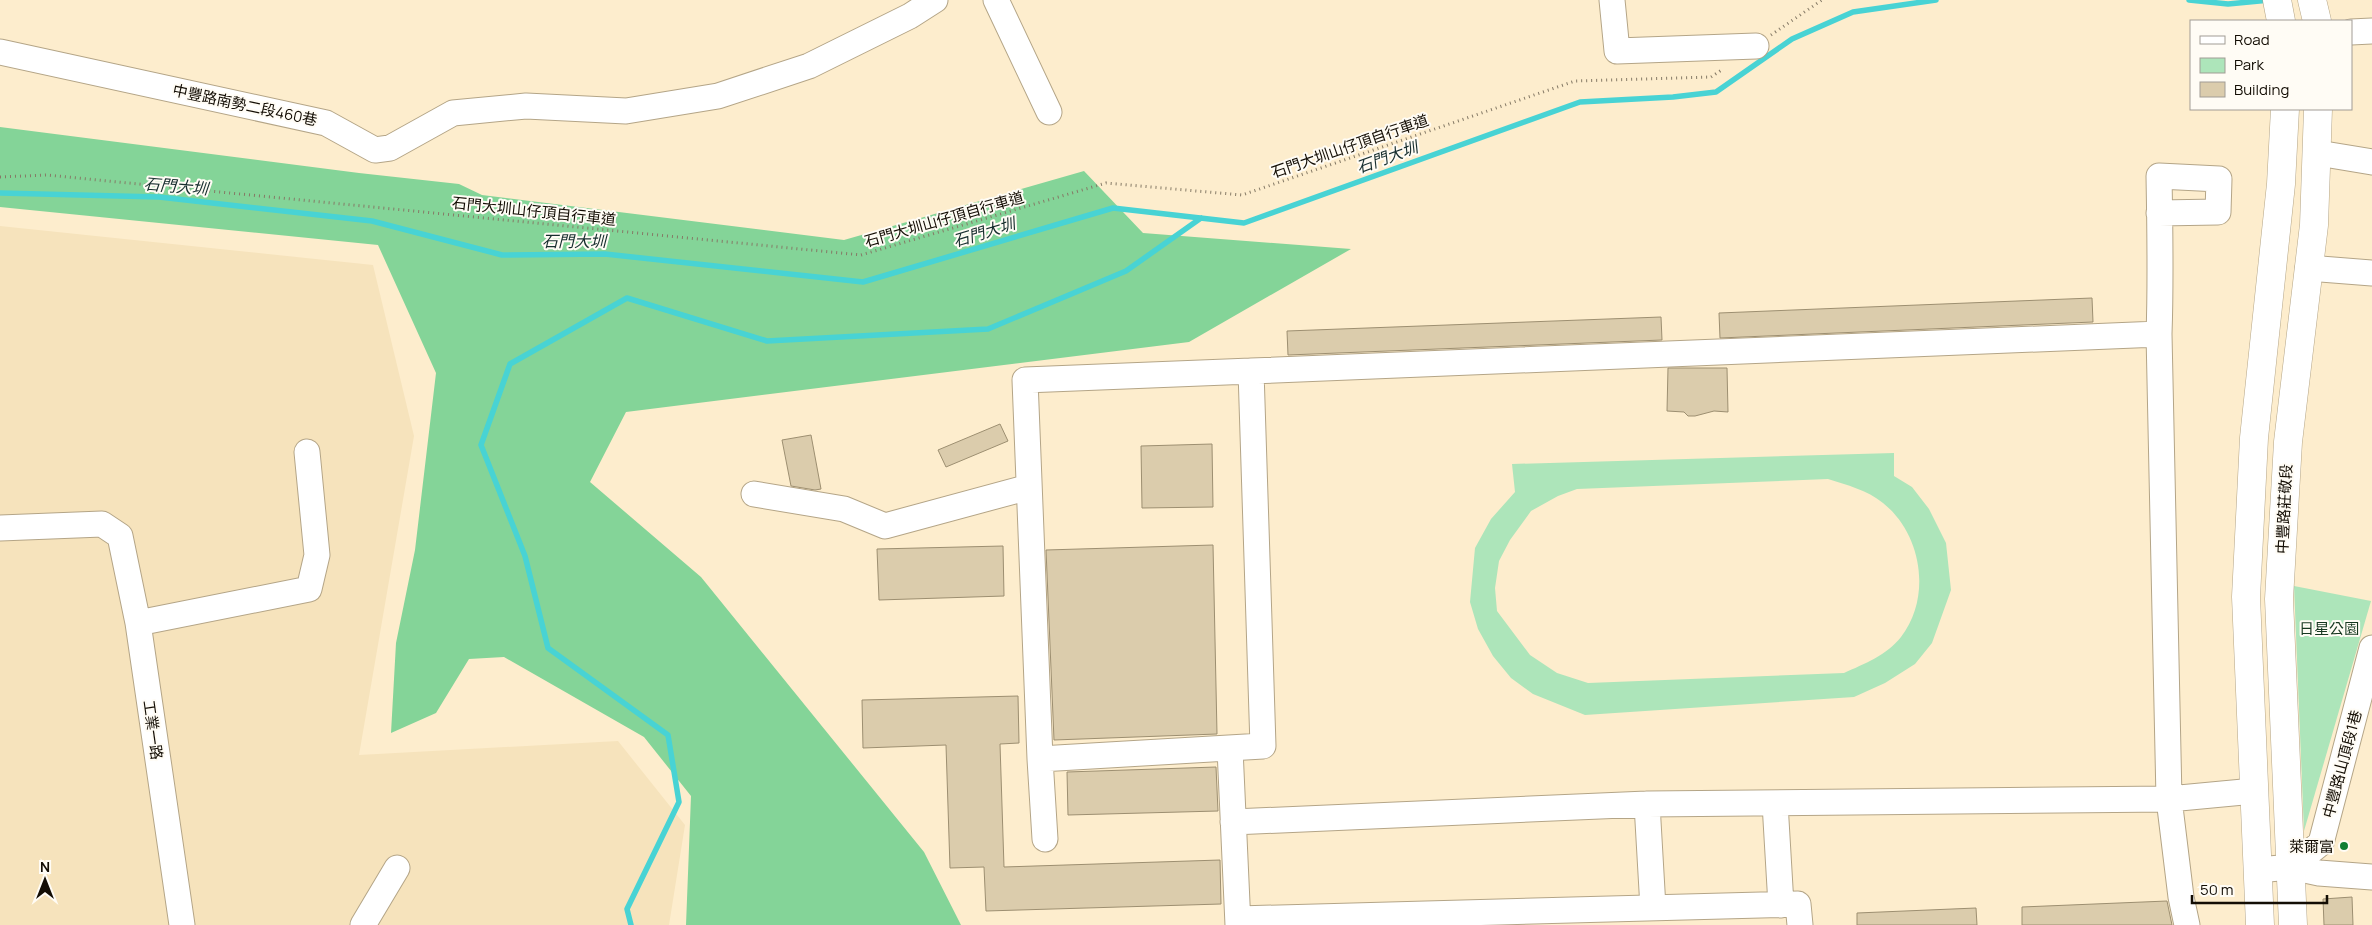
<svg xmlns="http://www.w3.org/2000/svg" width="2372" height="925" font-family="Manrope,'Noto Sans TC',sans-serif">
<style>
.built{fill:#f6e3bc}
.green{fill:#ade5ba;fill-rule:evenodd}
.forest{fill:#84d498}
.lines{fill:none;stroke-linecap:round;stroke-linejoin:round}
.stream{stroke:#48d3d4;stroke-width:5.5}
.building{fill:#dbccac;stroke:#9d8f71}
.minor-casing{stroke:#b4a587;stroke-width:27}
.major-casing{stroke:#b4a587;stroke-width:29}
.path{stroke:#857a66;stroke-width:3;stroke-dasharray:1 4;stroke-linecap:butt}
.minor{stroke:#fff;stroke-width:25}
.major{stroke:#fff;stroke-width:28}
.poi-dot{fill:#107e34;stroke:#fffcf5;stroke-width:2}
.labels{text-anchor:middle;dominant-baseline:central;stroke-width:4;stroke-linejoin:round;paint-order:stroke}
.street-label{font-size:15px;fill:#130d04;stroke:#fffcf5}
.park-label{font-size:15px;fill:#163820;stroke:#fffcf5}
.poi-label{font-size:15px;fill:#130d04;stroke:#fffcf5;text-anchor:end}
.water-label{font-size:16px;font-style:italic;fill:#172e2e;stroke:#fffcf5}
</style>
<rect width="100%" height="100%" fill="#fdedcd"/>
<!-- built -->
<path class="built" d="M0 226 373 265 414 436 359 755 618 741 685 825 669 925H0Z"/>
<!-- green -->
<path class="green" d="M1894 453V476L1912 487 1929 509 1946 543 1951 590 1932 643 1915 664 1885 683 1854 697 1585 715 1533 694 1511 678 1493 656 1478 629 1470 602 1475 548 1491 519 1515 492 1512 464ZM1828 479C1847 485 1867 490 1883 503 1922 534 1932 597 1901 637 1887 655 1864 664 1844 673L1588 683 1557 673 1530 655 1497 611 1495 588 1499 561 1510 540 1531 511 1558 496 1577 489Z
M2294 586 2371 601 2304 831Z"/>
<!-- forest -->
<path class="forest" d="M0 127 359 173 459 184 482 195 844 240 1084 171 1143 233 1351 249 1189 342 626 412 590 482 701 577 924 852 961 925H686L691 796 644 737 504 657 469 659 436 713 391 733 396 643 415 550 436 373 378 245 0 207Z"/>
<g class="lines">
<!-- stream -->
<path class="stream" d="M2189 0 2228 4 2270 0
M0 193 159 197 372 221 502 255 605 254 863 282 1113 208 1244 223 1580 102 1673 97 1716 92 1792 39 1853 12 1936 0
M631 925 627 909 679 802 668 735 548 648 525 556 481 445 510 364 627 298 767 341 988 329 1126 271 1201 218"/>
</g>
<!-- building -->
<path class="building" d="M2092 298 2093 322 1720 338 1719 313Z
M1661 317 1662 340 1288 355 1287 331Z
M1668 368H1727L1728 412 1714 411 1695 416H1688L1684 412 1667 411Z
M1000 424 1008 441 946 467 938 450Z
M811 435 821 489 815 490 791 486 782 440Z
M1212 444 1213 507 1142 508 1141 446Z
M1213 545 1217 734 1054 740 1046 550Z
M1003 546 1004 596 879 600 877 549Z
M1018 696 1019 743 1000 744 1004 867 1220 860 1221 904 986 911 984 867 950 868 946 745 863 748 862 700Z
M1216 767 1218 811 1068 815 1067 772Z
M2352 897 2353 925H2324L2323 899Z
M2167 901 2172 925H2022V907Z
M1976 908 1977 925H1857V913Z"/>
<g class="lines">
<defs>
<path id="minor" d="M996 0 1049 112
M1612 0 1617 51 1756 46
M2351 32 2372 31
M0 52 326 123 375 150 390 148 453 113 526 106 626 111 718 96 809 66 910 16 935 0
M2318 153 2372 162
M2308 268 2372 273
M1251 371 1263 746 1040 759 1025 380Z
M1251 371 2159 334
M754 494 844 509 885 526 1029 487
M0 528 102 524 120 536 138 623 182 925
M138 623 309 589 317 555 307 452
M1230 749 1238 925
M1040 759 1045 839
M1775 803 1781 905
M1647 804 1653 908
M1233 822 1647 804 2169 799 2159 334C2161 281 2160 229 2159 176L2219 179 2218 212 2159 213
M2291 867 2321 843 2372 648
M2258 870 2291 867 2319 873 2372 877
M1238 919 1798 904 1800 925
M363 925 397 868
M2187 925 2181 897 2169 799 2254 791"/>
<path id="major" d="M2277 0 2281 21
M2312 0 2317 21
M2260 925 2246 597 2254 438 2281 184 2285 109
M2293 925 2279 599 2288 442 2314 225 2318 109"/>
</defs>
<!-- minor casing -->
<use href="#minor" class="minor-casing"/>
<!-- major casing -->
<use href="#major" class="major-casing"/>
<!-- path -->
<path class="path" d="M1771 35 1822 0
M0 177 47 175 861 255 1106 183 1242 195 1575 81 1711 77 1723 69"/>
<!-- minor -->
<use href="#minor" class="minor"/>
<!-- major -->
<use href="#major" class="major"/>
</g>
<!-- markers -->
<circle class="poi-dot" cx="2344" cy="846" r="5"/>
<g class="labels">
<!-- street labels -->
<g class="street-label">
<text transform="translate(245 105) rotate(12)">中豐路南勢二段460巷</text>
<text transform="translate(1350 146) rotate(-19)">石門大圳山仔頂自行車道</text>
<text transform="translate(534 211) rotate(6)">石門大圳山仔頂自行車道</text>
<text transform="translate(944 219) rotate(-16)">石門大圳山仔頂自行車道</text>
<text transform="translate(2284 509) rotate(-87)">中豐路莊敬段</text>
<text transform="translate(153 730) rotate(82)">工業一路</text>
<text transform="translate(2342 764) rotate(-75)">中豐路山頂段1巷</text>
</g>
<!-- park labels -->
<g class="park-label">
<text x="2329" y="628">日星公園</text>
</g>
<!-- poi labels -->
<g class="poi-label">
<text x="2334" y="846">萊爾富</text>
</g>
<!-- water labels -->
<g class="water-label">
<text transform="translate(1387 157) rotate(-20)">石門大圳</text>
<text transform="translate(176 186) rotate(5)">石門大圳</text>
<text transform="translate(984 232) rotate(-17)">石門大圳</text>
<text x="574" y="241">石門大圳</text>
</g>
</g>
<!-- legend -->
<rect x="2190" y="20" width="162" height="90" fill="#fffcf5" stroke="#a19c95"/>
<rect x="2200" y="36" width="25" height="8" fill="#ffffff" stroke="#a19c95"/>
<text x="2234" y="45" font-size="15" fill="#130d04">Road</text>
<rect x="2200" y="58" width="25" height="15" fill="#ade5ba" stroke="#a19c95"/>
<text x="2234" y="70" font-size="15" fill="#130d04">Park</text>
<rect x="2200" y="82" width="25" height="15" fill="#dbccac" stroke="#a19c95"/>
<text x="2234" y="95" font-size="15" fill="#130d04">Building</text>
<!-- north arrow -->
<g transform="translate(45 880)" stroke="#fffcf5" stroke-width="4" paint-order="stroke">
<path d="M0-4L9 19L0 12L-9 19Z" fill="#130d04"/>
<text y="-8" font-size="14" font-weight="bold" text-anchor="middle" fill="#130d04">N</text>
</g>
<!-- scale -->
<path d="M2192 895v8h135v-8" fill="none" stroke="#130d04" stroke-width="2.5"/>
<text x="2200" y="895" font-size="15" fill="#130d04" stroke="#fffcf5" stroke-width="4" paint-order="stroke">50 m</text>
</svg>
